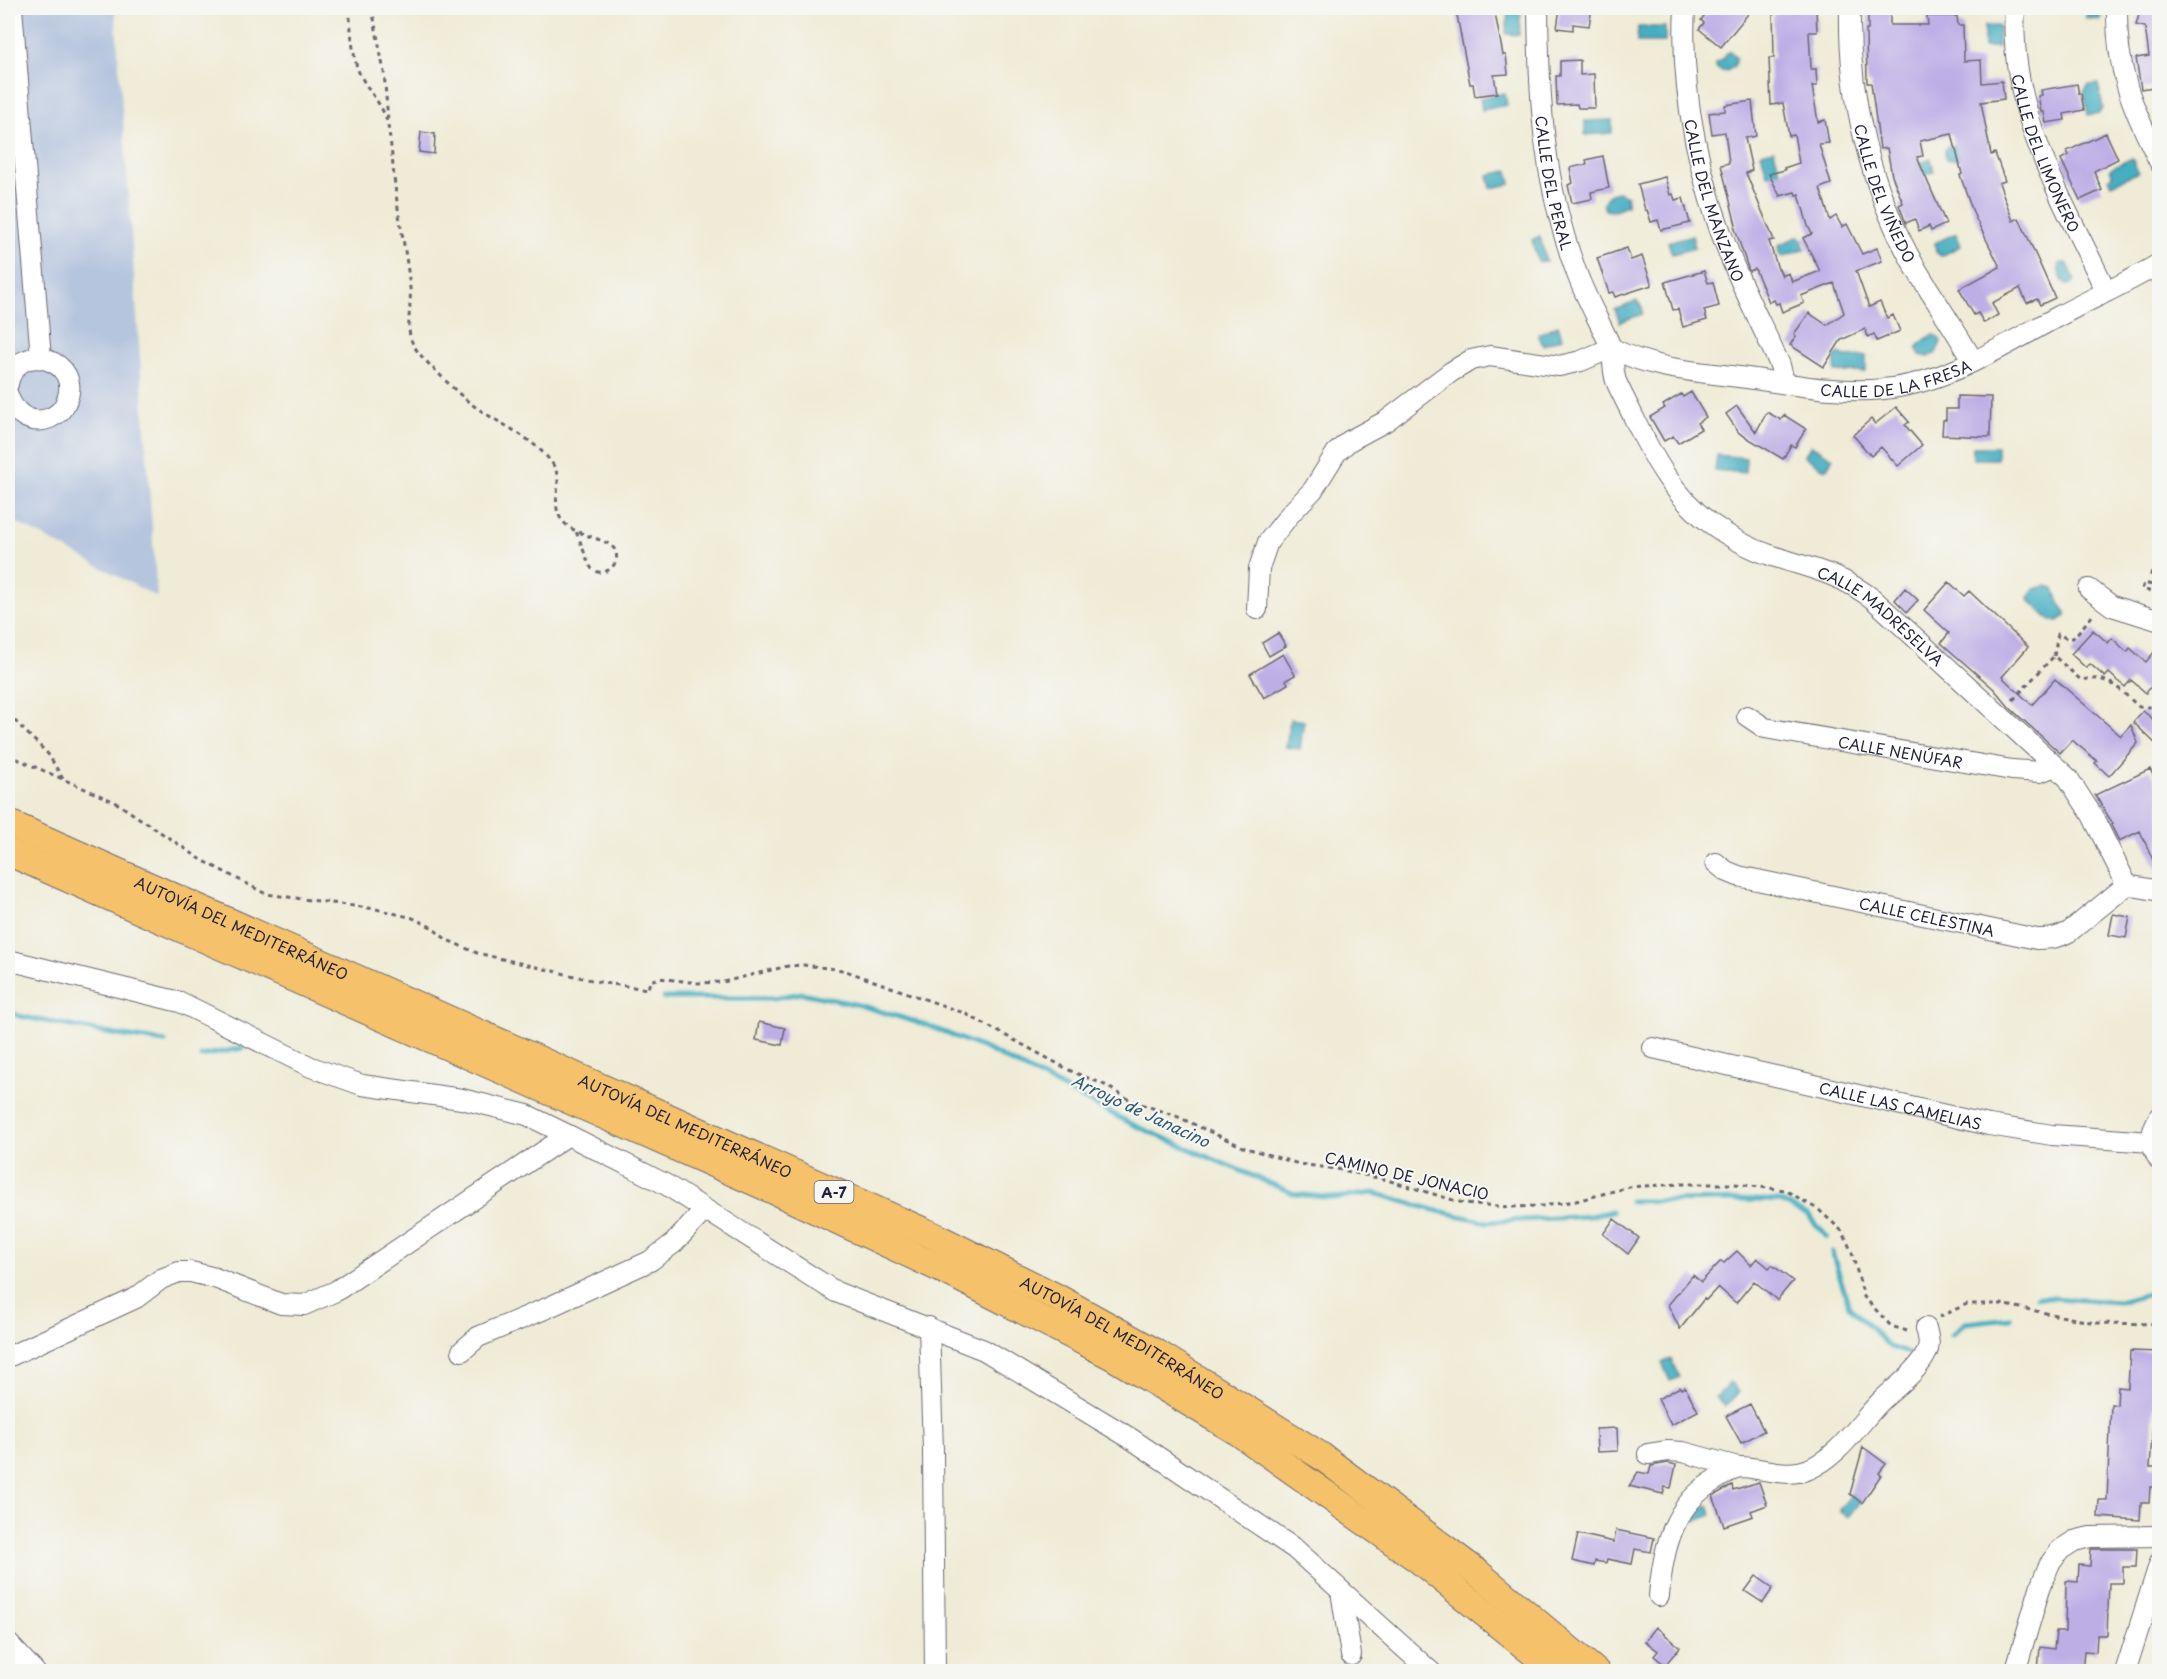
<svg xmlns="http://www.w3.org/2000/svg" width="2167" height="1679" font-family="'Playpen Sans',sans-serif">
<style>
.industrial{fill:#b6c5de}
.water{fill:#44afc2;stroke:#33687e;stroke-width:1.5}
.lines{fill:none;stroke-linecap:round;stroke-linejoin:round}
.stream{stroke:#44afc2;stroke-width:5}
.building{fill:#bdaee6}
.minor-casing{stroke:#6a6871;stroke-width:22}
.highway-casing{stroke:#6a6871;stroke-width:29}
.path{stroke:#6a6871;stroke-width:3;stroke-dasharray:4.5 4.5;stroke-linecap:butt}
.minor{stroke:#fff;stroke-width:20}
.highway{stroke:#f5c16b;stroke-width:27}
.labels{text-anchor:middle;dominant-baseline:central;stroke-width:4.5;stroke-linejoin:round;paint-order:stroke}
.shield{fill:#f6f6f2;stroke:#626272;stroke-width:1.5}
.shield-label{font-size:14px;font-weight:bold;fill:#22223b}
.street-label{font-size:15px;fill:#22223b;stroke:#f6f6f2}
.water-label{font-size:16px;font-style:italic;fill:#305a71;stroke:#f6f6f2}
</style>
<rect width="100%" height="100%" fill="#f6f6f2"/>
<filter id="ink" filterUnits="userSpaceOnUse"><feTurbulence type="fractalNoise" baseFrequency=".0167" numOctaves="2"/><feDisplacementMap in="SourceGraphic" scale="12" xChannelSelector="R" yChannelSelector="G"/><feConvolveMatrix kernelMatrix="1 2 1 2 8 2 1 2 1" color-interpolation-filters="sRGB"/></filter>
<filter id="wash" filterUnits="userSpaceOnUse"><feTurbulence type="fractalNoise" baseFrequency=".008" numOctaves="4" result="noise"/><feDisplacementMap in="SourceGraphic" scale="24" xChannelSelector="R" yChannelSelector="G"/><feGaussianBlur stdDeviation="1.35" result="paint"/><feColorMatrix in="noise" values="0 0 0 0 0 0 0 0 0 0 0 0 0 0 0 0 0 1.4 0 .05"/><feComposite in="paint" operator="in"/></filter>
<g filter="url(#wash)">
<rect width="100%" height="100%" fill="#efebd6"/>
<!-- industrial -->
<path class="industrial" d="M8 8H115L157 597 8 518Z"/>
<!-- water -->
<path class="water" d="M2087 8H2103L2101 20 2086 18Z
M1508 9H1521L1519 35 1506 34Z
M1984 26H1999L1998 47H1984Z
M1638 27H1665V42H1637Z
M1730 51 1736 58 1734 66C1728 72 1722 73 1716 68V63L1724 59 1725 54Z
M2098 84 2103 108 2099 113 2088 115 2084 92 2089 85Z
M1505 93 1507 105 1482 110 1480 98Z
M1612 120V133L1585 135V121Z
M1957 145 1966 157 1955 160 1946 159 1945 150 1948 147Z
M1774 150 1780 172 1767 175 1761 153Z
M2132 158 2138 172 2112 184 2109 179 2113 176 2110 169Z
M1931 159 1934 172 1910 178 1907 166Z
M1508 171 1511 184 1491 188 1488 175Z
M1618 192 1627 196V205L1612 211 1605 210 1603 203C1606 196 1611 193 1618 192Z
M1956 233 1961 246 1941 256 1936 252 1935 243Z
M1692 235 1695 248 1672 254 1668 242Z
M1540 236 1546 261 1538 262 1532 240Z
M1800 236 1805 249 1783 257 1779 254 1778 245Z
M2064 263 2068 264 2075 281 2070 285C2062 284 2057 272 2059 264Z
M1637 301 1642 307V314L1620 322 1615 310Z
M1558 325 1562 338 1543 345 1538 334Z
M1935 335 1939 338 1941 342 1936 353 1929 357 1920 355 1917 349C1919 343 1929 336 1935 335Z
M1840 353 1844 357 1866 356V372H1835V357Z
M1811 445 1833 458 1826 470 1804 456Z
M1973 447H1997V459H1973Z
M1717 455 1746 458 1745 473 1715 470Z
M2046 586 2054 588 2059 603 2066 612V616L2058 621H2051L2030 601 2029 598 2034 589Z
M1290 719 1304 721 1300 749 1286 747Z
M1671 1359 1679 1377 1670 1381 1662 1363Z
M1730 1383 1739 1392 1725 1406 1716 1397Z
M1851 1495 1860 1501 1848 1517 1839 1510Z
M1708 1505 1712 1515 1695 1521 1691 1511Z"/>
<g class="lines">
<!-- stream -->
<path class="stream" d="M664 998H773L802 993 859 1005 926 1025 986 1049 1136 1126 1295 1194 1334 1198 1374 1193 1434 1210 1487 1222 1590 1216 1612 1211
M8 1011 19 1016 117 1035 165 1042
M201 1056 242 1048
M1630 1201 1763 1200 1780 1201 1808 1215 1827 1237
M1832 1252 1849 1306 1890 1347 1911 1354
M2037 1297 2119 1302 2160 1291
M1952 1335 1965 1323 2010 1318"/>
</g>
<g id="blocks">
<!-- building -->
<path class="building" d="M1468 8H1494L1503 55H1506L1508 74 1494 75 1497 93 1475 96 1473 84H1470L1456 10Z
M1560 8H1592L1589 26 1573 24V30L1557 28Z
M1710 8H1753L1721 47 1699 29 1704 23 1701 20Z
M1773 8H1816L1817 32H1809L1811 69H1816L1817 86H1812L1818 122 1825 120 1829 143 1819 144 1831 184 1820 188 1830 220 1836 216 1842 227 1847 224 1862 254 1877 248 1882 261 1856 271 1869 307 1880 302 1887 318 1893 315 1900 331 1877 341 1874 334 1868 337 1865 329 1841 340 1824 367 1790 345 1796 336 1794 334 1809 313 1827 325 1844 313 1834 283 1801 296 1804 303 1782 312 1779 303 1776 304 1774 300 1769 302 1755 269 1749 271 1734 226 1736 225 1721 165 1729 163 1725 132 1712 134 1709 113 1725 111V105L1752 101 1756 136 1745 138 1752 170 1746 173 1774 240 1769 241 1778 269H1779L1782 276 1789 273 1792 282 1820 271 1803 238 1812 234 1808 226 1799 194 1796 195 1795 192 1780 196 1769 174 1785 170 1784 168 1799 163 1794 135 1789 136 1783 103 1771 105 1769 58H1774Z
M1874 8H1890V25H1928L1927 16H1957L1958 25H1963L1964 61 1981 60 1982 83 2002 81 2004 99 1981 102 1991 155 1995 153 2005 181 1999 183 2013 221 2019 218 2055 298 2040 305 2037 299 2027 303 2020 288 1992 303 1998 315 1984 323 1978 313 1974 315 1959 289 2000 267 1974 215 1960 175 1962 174 1952 134 1920 141 1923 156 1917 157 1946 224 1931 231 1929 226 1919 231 1915 219 1906 223 1899 205 1903 203 1892 176 1887 148 1880 149 1871 83H1867L1866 30H1868V10H1874Z
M2141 8H2160V86L2141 89 2136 58 2149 56 2145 27 2136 25Z
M1580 60V75L1594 74 1595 108H1578L1577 104 1557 105 1556 76H1560V61Z
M2077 84 2079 94H2081L2084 110 2064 114 2065 120 2046 123 2044 112H2041L2038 96 2042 95 2041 90Z
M421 132 435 134 434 154 419 152Z
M2106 133 2118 159 2094 171 2102 190 2080 200 2061 159 2069 155 2067 151Z
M1603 156 1609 188 1591 192 1592 199 1572 203 1568 185 1573 183 1570 168 1587 164 1586 160Z
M1665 177 1670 195 1673 194 1675 200 1683 198 1690 223 1661 230 1658 220 1651 222 1647 210H1645L1638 184Z
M1627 248 1631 260 1642 256 1652 285 1615 297 1613 292 1609 293 1597 258Z
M1704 271 1708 283 1713 282 1719 306 1704 310 1707 320 1683 327 1678 309 1673 310 1665 282Z
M1691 392 1706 417 1697 423 1701 429 1678 443 1673 436 1664 441 1650 417 1665 408 1663 405 1681 394 1683 397Z
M1957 396 1991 397 1990 437 1942 435 1943 420H1946V409H1957Z
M1737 406 1756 432 1767 412 1781 420 1784 415 1806 429 1795 447 1791 445 1783 459 1739 433 1726 414Z
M1896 407 1909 422 1905 425 1922 445 1898 466 1881 447 1871 456 1853 435 1871 419 1875 424Z
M1949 582 1964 596 1969 591 2028 647 2002 677 2032 705 2055 679 2121 736 2131 725 2138 743 2109 776 2095 763 2097 761 2072 740 2060 753 2010 708 1994 689 1941 643 1949 633 1924 610Z
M1905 588 1918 600 1907 612 1895 600Z
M2093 630 2108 643 2112 638 2127 652 2130 648 2146 662 2160 645V676L2146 693 2131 680 2125 687 2109 673 2105 677 2090 664 2086 668 2071 654Z
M1278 633 1286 646 1269 656 1262 643Z
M1283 654 1295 675 1286 680 1288 684 1264 698 1250 674Z
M2143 711 2160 725V748L2133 722Z
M2150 769 2160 790V876L2140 831 2119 841 2111 825 2113 824 2095 795Z
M2113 914 2130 917 2126 938 2109 935Z
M759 1022 785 1028 782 1045 756 1040Z
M1614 1219 1639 1238 1628 1254 1603 1234Z
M1737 1251 1751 1265 1757 1258 1769 1268 1772 1265 1793 1281 1777 1300 1754 1281 1736 1303 1718 1287 1706 1300 1704 1299 1680 1329 1668 1305 1693 1275 1701 1282 1721 1261 1724 1263Z
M2130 1351 2160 1352 2159 1407H2154L2150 1467H2158L2156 1487H2150L2149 1503H2141L2140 1520 2098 1517 2099 1500H2107L2111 1404 2117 1405 2118 1387 2128 1388Z
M1680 1387 1681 1389 1685 1387 1698 1411 1671 1425 1658 1399Z
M1750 1404 1764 1431 1741 1443 1726 1416Z
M1617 1428 1618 1451 1597 1452 1596 1429Z
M1863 1447 1886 1464 1879 1473 1881 1475 1862 1503 1850 1494Z
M1668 1463 1676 1465 1671 1488 1665 1487 1663 1494 1629 1486 1638 1472 1649 1474 1651 1466Z
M1759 1482 1767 1505 1751 1511 1753 1516 1724 1526 1713 1496 1732 1485 1733 1490Z
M1616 1530 1654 1538 1651 1552 1635 1549 1632 1564 1607 1559 1606 1563 1595 1561 1594 1566 1572 1561 1578 1534 1614 1542Z
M2091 1549H2137L2136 1567H2123V1583H2109L2107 1635H2097L2096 1652 2084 1651 2082 1671H2038L2040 1647 2054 1649 2056 1632H2065L2066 1581 2078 1582 2079 1565 2090 1566Z
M1756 1576 1773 1588 1763 1603 1745 1591Z
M1656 1627 1680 1647 1665 1665 1654 1656 1658 1651 1645 1641Z"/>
</g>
</g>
<g filter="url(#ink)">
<use href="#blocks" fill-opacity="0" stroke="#6a6871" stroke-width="1.5"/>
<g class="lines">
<defs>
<g id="minor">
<path d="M12 8 41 358"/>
<path id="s1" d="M1538 8C1539 101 1543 182 1576 271 1585 297 1599 320 1610 345 1614 356 1612 369 1616 381 1621 393 1628 405 1634 418 1653 458 1674 496 1710 523 1728 536 1748 548 1770 555 1811 569 1837 572 1873 599L2068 778 2092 815 2127 885 2160 891"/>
<path id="s2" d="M1685 8C1680 95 1700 185 1734 266 1748 299 1765 332 1780 365L1784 383"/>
<path id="s3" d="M1850 8C1848 98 1870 188 1915 267 1934 299 1955 329 1973 361"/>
<path id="s4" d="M2015 8C2008 112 2063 200 2106 291"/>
<path d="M2117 8C2116 71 2132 107 2160 163"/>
<path id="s5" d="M1611 348C1652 369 1693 371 1739 377 1786 383 1836 394 1884 389 1947 383 2004 345 2059 316 2092 298 2128 283 2160 263"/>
<path d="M8 384C16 338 85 360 66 402 63 409 57 415 50 418 31 426 13 413 8 395"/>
<path d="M2089 589 2112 606 2160 621"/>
<path d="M1257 609 1259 568 1268 542 1291 513 1313 490 1336 453 1349 441 1386 421 1451 372 1471 360 1490 356 1559 366 1581 361 1611 348"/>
<path id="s6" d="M1747 716 1765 728 2012 770 2040 772 2055 766"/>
<path id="s7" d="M1716 863 1726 871 1738 876 2037 939C2050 939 2058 938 2069 932L2127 885"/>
<path d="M8 960 180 1002 311 1067 362 1085 462 1099 527 1115 568 1135 665 1184 836 1292 984 1350 1130 1438 1295 1549 1431 1672"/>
<path id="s8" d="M1653 1048 1989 1125 2052 1135 2151 1142"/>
<path d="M2160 1117C2149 1131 2150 1147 2160 1161"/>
<path d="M929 1327 933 1450 935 1672"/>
<path d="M462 1351 478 1337 547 1308 650 1261 674 1243 705 1210"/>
<path d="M8 1357 136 1298 161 1279 179 1272H191L215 1278 281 1304 304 1305 336 1291 568 1135"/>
<path d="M1648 1454 1668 1451 1683 1452 1738 1467"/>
<path d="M1341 1591 1351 1655"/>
<path d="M1659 1596C1663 1548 1673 1504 1717 1479 1724 1475 1733 1467 1741 1467 1764 1468 1787 1478 1809 1469 1841 1455 1858 1424 1882 1400 1896 1387 1917 1372 1926 1354 1931 1345 1928 1337 1926 1328"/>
<path d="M8 1643 35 1672"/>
<path d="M2015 1672 2040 1588 2049 1565 2060 1550 2074 1541 2090 1537 2160 1536"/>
<path d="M2125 1672 2160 1562"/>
</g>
<g id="highway">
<path id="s9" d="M8 823 932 1235 1056 1297 1155 1352 1321 1456 1478 1573 1596 1672"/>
<path d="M8 852 775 1191 952 1274 1112 1356 1238 1432 1419 1560 1557 1672"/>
</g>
</defs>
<!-- minor casing -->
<use href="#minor" class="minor-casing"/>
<!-- highway casing -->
<use href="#highway" class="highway-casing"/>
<!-- path -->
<path class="path" d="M349 8C351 26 352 54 358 70 366 90 384 104 388 126 392 148 393 172 396 194 400 225 407 257 410 288 412 306 405 325 412 342 417 353 427 362 435 370 450 385 465 401 483 412 508 428 534 439 552 463 566 483 549 500 561 519 573 537 608 537 615 550 622 564 604 579 592 569 588 565 580 539 576 532
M372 8 384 72 388 120
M2160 574 2152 571 2150 578 2160 581
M2160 587 2144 583 2142 589 2160 594
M2054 656 2058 634 2068 639 2073 638 2094 614
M2013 700 2054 656 2081 680C2109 674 2120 690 2139 707H2152
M8 714 48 754 63 779
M8 755 115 802 202 860 266 894 376 909 413 918 431 927 447 940 477 953 604 983 648 989 650 981 659 978 698 983 723 982 788 966 804 965 843 970 964 1013 1073 1072 1103 1084 1132 1101 1176 1116 1243 1147 1299 1164 1337 1169 1387 1180 1463 1203 1510 1207 1542 1206 1576 1201 1629 1187 1679 1184H1735L1785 1190 1819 1210 1843 1232 1852 1253 1864 1297 1891 1326 1907 1331
M1939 1317 1967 1304H2001L2095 1323 2160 1324"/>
<!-- minor -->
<use href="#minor" class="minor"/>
<!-- highway -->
<use href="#highway" class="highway"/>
</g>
</g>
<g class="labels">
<!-- shield labels -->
<rect class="shield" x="814.5" y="1181" width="39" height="22" rx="4.5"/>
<g class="shield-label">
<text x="834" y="1192">A-7</text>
</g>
<!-- street labels -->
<g class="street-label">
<text stroke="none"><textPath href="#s4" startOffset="150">CALLE DEL LIMONERO</textPath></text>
<text stroke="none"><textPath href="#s1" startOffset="176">CALLE DEL PERAL</textPath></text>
<text stroke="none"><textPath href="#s3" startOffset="190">CALLE DEL VIÑEDO</textPath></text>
<text stroke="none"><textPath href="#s2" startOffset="196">CALLE DEL MANZANO</textPath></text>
<text stroke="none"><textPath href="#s5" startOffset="291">CALLE DE LA FRESA</textPath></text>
<text stroke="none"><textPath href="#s1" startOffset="754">CALLE MADRESELVA</textPath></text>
<text stroke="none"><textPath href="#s6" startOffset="159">CALLE NENÚFAR</textPath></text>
<text stroke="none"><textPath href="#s7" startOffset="219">CALLE CELESTINA</textPath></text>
<text stroke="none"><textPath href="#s9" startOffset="256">AUTOVÍA DEL MEDITERRÁNEO</textPath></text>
<text stroke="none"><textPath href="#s8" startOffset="254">CALLE LAS CAMELIAS</textPath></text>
<text stroke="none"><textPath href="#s9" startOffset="742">AUTOVÍA DEL MEDITERRÁNEO</textPath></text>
<text transform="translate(1407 1175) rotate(13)">CAMINO DE JONACIO</text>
<text stroke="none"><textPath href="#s9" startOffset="1228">AUTOVÍA DEL MEDITERRÁNEO</textPath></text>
</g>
<!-- water labels -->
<g class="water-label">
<text transform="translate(1141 1110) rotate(25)">Arroyo de Janacino</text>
</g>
</g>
<!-- margin -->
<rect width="2167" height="1679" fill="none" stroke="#f6f6f2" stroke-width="30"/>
</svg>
